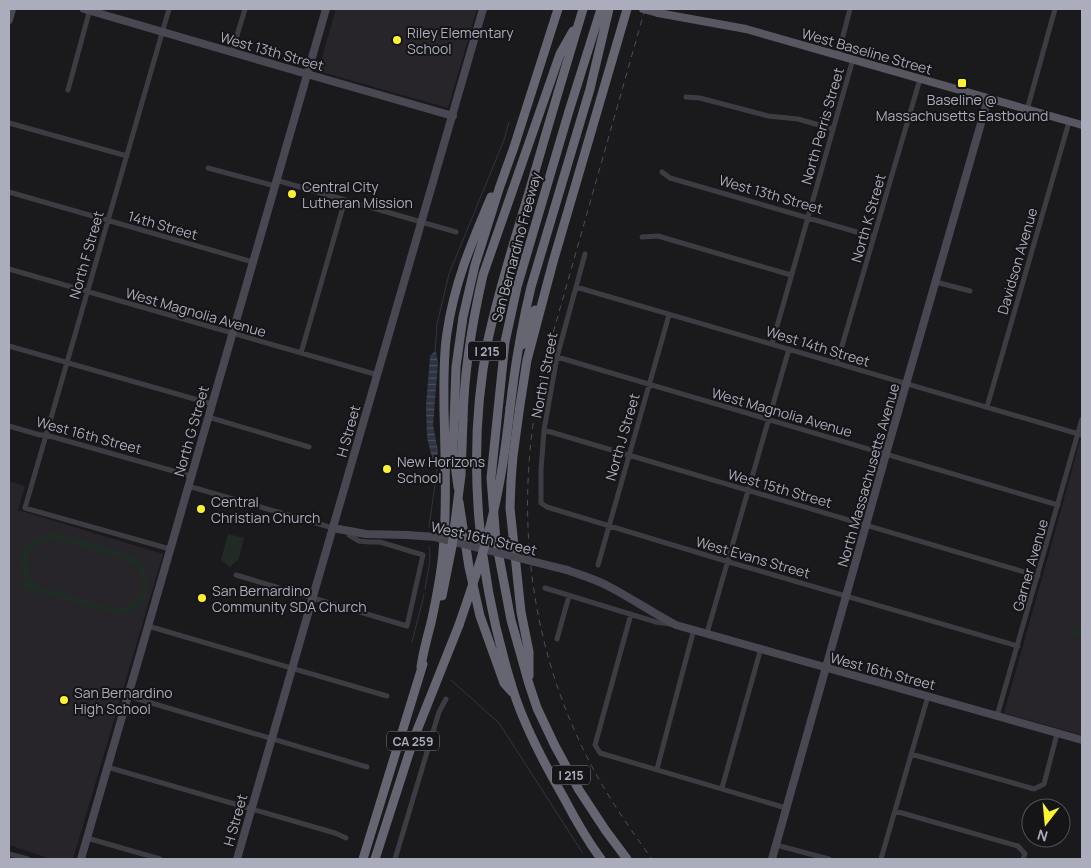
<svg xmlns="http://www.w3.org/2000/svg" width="1091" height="868" font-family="Manrope,sans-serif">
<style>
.built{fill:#272529}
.garden{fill:#212b25;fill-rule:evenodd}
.water{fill:url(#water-rules)}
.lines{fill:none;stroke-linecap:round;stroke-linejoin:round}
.stream{stroke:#2e3441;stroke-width:1}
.street{stroke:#3d3c43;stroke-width:5}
.secondary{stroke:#494852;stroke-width:8}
.primary{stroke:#575661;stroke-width:8}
.highway{stroke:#666673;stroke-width:9}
.rail{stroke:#4e4d56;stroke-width:1;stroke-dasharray:6 5;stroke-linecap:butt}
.secondary-bridge{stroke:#494852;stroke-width:8}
.primary-bridge{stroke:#575661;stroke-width:8}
.highway-bridge{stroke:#666673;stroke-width:9}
.poi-dot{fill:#fcf132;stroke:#151517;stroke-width:2}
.labels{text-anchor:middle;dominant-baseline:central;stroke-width:4;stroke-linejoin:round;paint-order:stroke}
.shield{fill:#151517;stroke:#7e7f8a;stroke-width:1}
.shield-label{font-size:12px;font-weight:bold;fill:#abacbc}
.poi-label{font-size:14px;fill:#abacbc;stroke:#151517;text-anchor:start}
.street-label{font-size:14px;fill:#abacbc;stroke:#151517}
</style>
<defs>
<pattern id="water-rules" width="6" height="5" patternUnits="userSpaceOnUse" patternTransform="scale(1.25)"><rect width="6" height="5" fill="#2e3441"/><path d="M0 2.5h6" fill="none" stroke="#4a4f5a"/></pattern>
</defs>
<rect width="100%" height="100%" fill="#1a1a1c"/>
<!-- built -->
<path class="built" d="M336 9H477L448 108 318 71Z
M1080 440H1082V735L1004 713 1060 514Z
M9 481 25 486 18 510 163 554 73 859H51L9 845Z"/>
<!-- garden -->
<path class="garden" d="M47 533H57L129 554C149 564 157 590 139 606 132 613 122 614 113 614L19 587 21 580 26 581C12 557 24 542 47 533ZM51 540 58 541 126 560C135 566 143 573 142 585 141 598 127 609 114 608 107 607 99 603 91 601 75 596 59 591 42 587 29 579 23 562 33 549 37 544 45 542 51 540Z
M228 534 244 538 238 561H236L230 567 221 560Z
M1075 625 1082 627 1081 638 1072 636Z"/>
<!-- water -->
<path class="water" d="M434 352H436L438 363 433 425 438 451 437 458 435 460 432 458 427 437 426 406 430 356Z"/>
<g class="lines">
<!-- stream -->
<path class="stream" d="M435 352 437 324 449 274 504 140 509 122
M429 527 437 470 435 460
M425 589C427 575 432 560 429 547
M412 642 424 595
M451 680 499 723 582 852"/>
<!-- street -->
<path class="street" d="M169 9 25 508 170 549
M232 52 245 9
M838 55 850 9
M68 90 90 9
M686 97 700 98 768 116 798 119 833 129
M1027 110 1055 9
M9 123 127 156
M208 168 275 186
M662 172 670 178 874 237
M276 180 456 232
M9 192 253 262
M642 237 658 236 791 275
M585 254 557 357 544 430 541 470V503L547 507 729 562 1018 646
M9 269 378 375
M936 282 970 291
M576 287 1082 435
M772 344 853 59
M9 346 212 404
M301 353 345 200
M557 357 1058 505
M837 363 920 79
M987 407 1069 122
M208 417 309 447
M9 426 40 435H46L191 476
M544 430 1038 576
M188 486 333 528
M598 565 669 315
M236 575 407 626 423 555 380 542H370L359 541 349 535V531
M545 588 656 622 670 624
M631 614 595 745 600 753 786 808
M148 626 387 696
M707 633 789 349
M557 639 569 596
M128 696 367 767
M997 716 1082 419
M911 754 1034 789 1044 784 1057 734
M107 767 335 833 346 838
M657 769 694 629
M722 788 761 648
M895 811 1018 846 1025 854 1023 859
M87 838 160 859
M776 845 829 859
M9 854 28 859
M395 859 439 712 446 699
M881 859 928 696"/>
<!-- secondary -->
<path class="secondary" d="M84 9 300 72 453 116
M9 20 12 9
M333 528 366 534 407 535
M567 570C581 575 595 579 608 586 631 598 653 613 676 625L1082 740
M81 859 326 9
M237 859 483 9
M772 859 886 454 988 99"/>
<!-- primary -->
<path class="primary" d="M658 13 746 29 1082 125"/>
<!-- highway -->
<path class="highway" d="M583 9C565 69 547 129 530 189 515 239 499 289 488 340 465 457 478 580 514 693 526 730 545 765 564 798 575 819 587 840 601 859
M601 9 569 111 517 287 505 342 491 478 496 541 511 620 529 684 537 708 555 746 579 790 606 831 627 859
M522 345 535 310
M510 408C515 365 521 328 531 287L590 89 609 9
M463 420C464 371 472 323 483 275L560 54 573 31
M458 487 453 450 456 367 463 317 475 265 500 186 514 147 558 9
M459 502 469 567 480 616 504 683 512 692
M442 596 452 546
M421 667C423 652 427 638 431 623 436 600 441 576 443 552 447 506 445 455 444 409 444 383 443 358 447 333 454 283 472 242 491 197
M529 676V652L521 612 510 508 511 482 513 456 520 405 527 360 553 262 627 9
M363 859 423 664
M375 859 414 738 459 625"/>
<!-- rail -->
<path class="rail" d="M645 9 544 365C513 497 525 634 587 757 605 793 628 826 652 859"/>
<!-- secondary-bridge -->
<path class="secondary-bridge" d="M407 535 435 537 567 570"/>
<!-- primary-bridge -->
<path class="primary-bridge" d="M643 9 658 13"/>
<!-- highway-bridge -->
<path class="highway-bridge" d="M452 546 461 475 463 420
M459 625C471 590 484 554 492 518 501 482 506 445 510 408"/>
</g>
<!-- markers -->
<g class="poi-dot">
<circle cx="397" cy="40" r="5"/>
<rect x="957" y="78" width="10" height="10" rx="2.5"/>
<circle cx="292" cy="194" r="5"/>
<circle cx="387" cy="469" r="5"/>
<circle cx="201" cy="509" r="5"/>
<circle cx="202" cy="598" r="5"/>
<circle cx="64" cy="700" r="5"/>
</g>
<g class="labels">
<!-- shield labels -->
<g class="shield">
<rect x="468" y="341.5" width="38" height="19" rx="4"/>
<rect x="387" y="731.5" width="52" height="19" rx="4"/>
<rect x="552" y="765.5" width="38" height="19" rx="4"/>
</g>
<g class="shield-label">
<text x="487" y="351">I 215</text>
<text x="413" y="741">CA 259</text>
<text x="571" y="775">I 215</text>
</g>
<!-- poi labels -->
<g class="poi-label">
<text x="407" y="32">Riley Elementary<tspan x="407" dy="16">School</tspan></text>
<text x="962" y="99" text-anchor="middle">Baseline @<tspan x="962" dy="16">Massachusetts Eastbound</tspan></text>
<text x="302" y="186">Central City<tspan x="302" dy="16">Lutheran Mission</tspan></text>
<text x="397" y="461">New Horizons<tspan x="397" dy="16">School</tspan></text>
<text x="211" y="501">Central<tspan x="211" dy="16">Christian Church</tspan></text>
<text x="212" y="590">San Bernardino<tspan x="212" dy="16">Community SDA Church</tspan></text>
<text x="74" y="692">San Bernardino<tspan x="74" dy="16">High School</tspan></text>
</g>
<!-- street labels -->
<g class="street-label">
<text transform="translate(272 51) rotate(16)">West 13th Street</text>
<text transform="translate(867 51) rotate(16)">West Baseline Street</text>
<text transform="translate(822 126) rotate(-74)">North Perris Street</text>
<text transform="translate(771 194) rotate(16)">West 13th Street</text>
<text transform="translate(868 218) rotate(-74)">North K Street</text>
<text transform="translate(163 225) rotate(16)">14th Street</text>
<text transform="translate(516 247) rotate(-75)">San Bernardino Freeway</text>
<text transform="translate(86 255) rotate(-74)">North F Street</text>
<text transform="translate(1017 261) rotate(-74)">Davidson Avenue</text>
<text transform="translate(196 312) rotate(16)">West Magnolia Avenue</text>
<text transform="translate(818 346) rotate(17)">West 14th Street</text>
<text transform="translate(544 375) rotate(-79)">North I Street</text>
<text transform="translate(782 412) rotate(16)">West Magnolia Avenue</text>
<text transform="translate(191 431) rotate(-74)">North G Street</text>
<text transform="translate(348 431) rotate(-74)">H Street</text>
<text transform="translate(89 435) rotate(15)">West 16th Street</text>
<text transform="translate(622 437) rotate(-74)">North J Street</text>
<text transform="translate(868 475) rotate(-74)">North Massachusetts Avenue</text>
<text transform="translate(780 488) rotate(16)">West 15th Street</text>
<text transform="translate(484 538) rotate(13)">West 16th Street</text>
<text transform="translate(753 557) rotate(16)">West Evans Street</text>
<text transform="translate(1030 565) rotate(-74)">Garner Avenue</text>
<text transform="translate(883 671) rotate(15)">West 16th Street</text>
<text transform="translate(235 820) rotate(-74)">H Street</text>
</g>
</g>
<!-- border -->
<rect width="1091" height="868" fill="none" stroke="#abacbc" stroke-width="20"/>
<!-- north arrow -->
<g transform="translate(1046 823) rotate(196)"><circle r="24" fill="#151517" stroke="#515159"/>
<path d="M0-4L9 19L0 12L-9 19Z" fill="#fcf132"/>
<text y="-8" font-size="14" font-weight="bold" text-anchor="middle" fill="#abacbc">N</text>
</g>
</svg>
